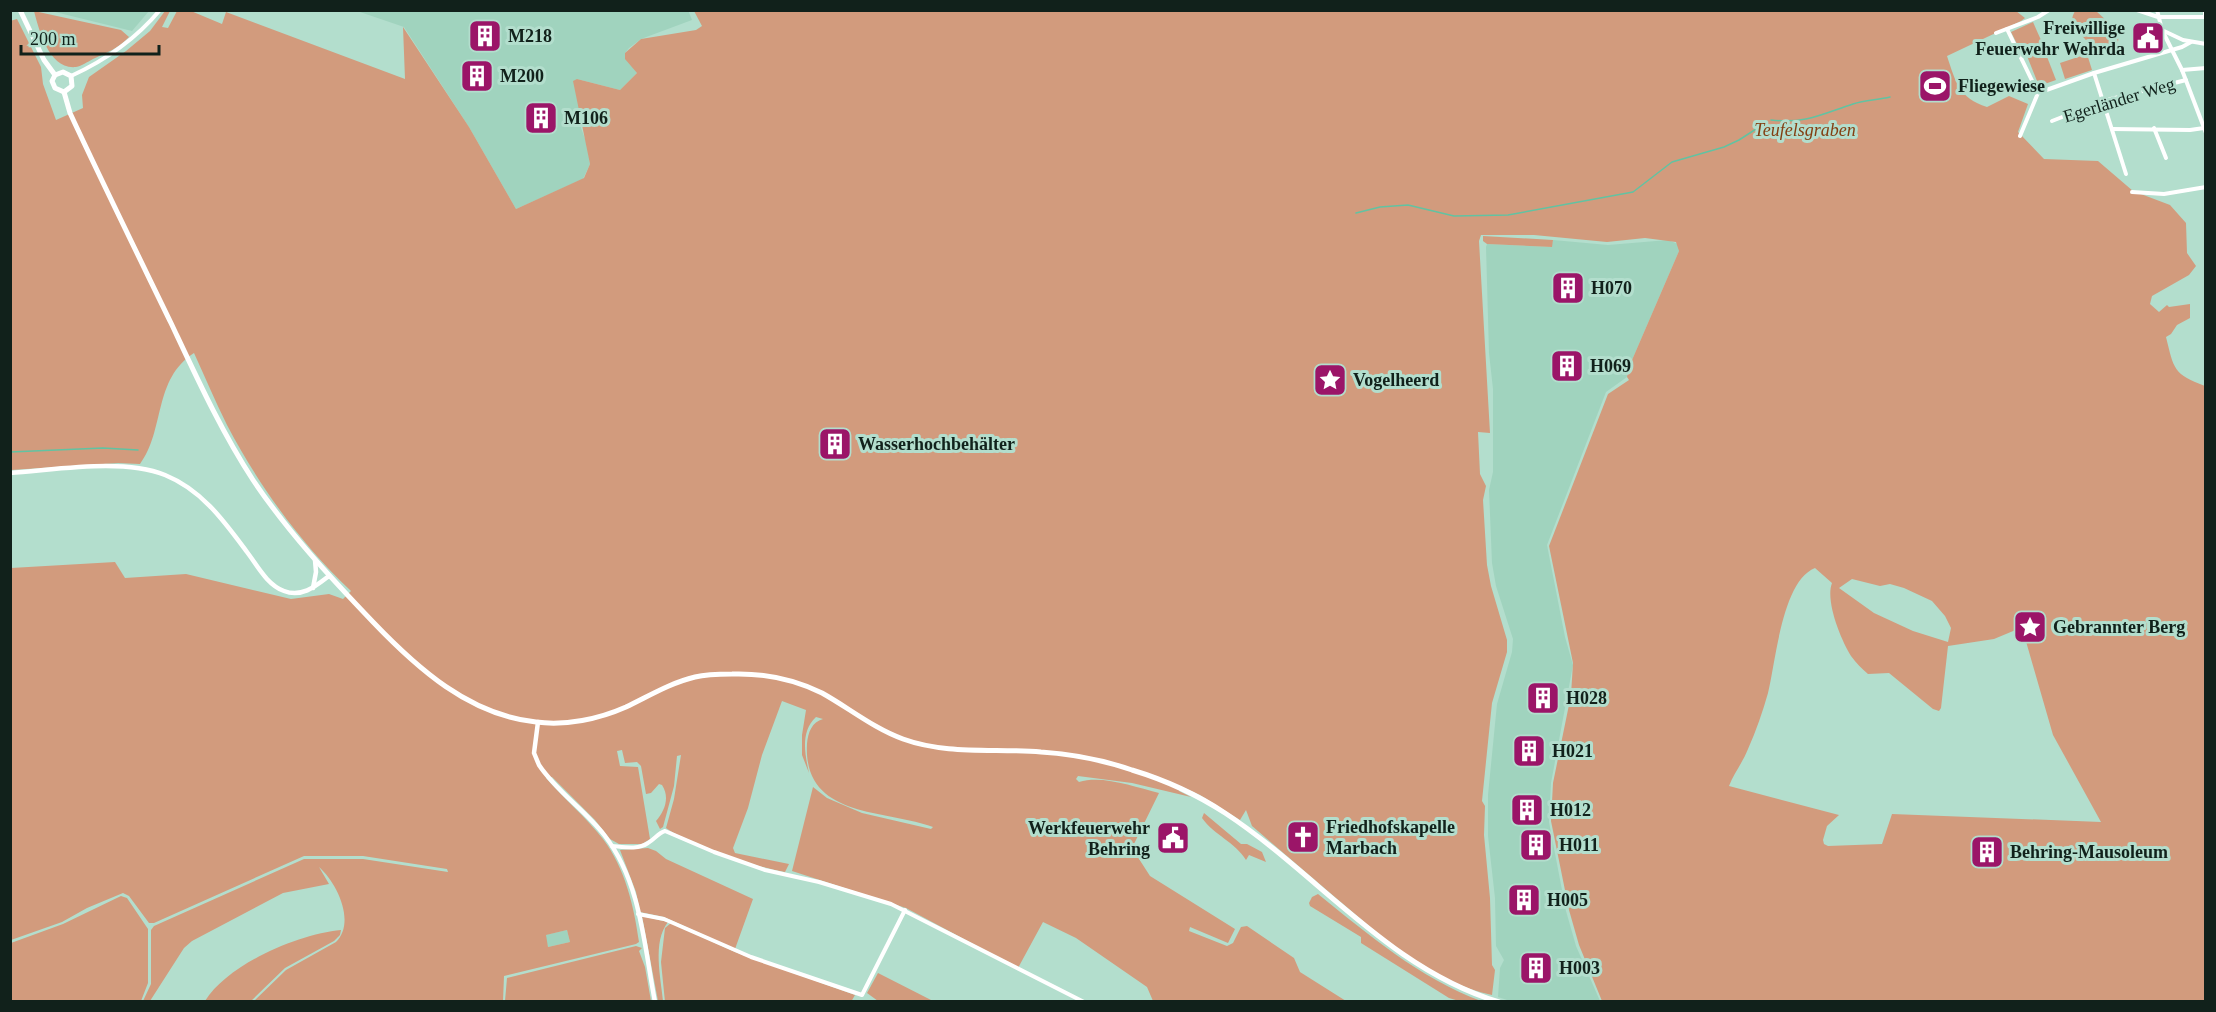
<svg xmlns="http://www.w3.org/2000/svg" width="2216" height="1012" viewBox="0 0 2216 1012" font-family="'Times New Roman',serif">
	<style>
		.built { fill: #a0d3be }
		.green { fill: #d29b7d; fill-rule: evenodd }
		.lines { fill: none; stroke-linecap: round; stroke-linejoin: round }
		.stream { stroke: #61c3a2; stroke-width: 1.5 }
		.minor { stroke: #fff; stroke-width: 4 }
		.tertiary { stroke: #fff; stroke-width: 4.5 }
		.secondary { stroke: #fff; stroke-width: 5 }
		.labels { text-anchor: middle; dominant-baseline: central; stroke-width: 6; stroke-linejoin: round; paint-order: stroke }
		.poi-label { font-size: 18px; font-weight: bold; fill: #11211b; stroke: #b3decd; text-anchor: start }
		.street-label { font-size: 18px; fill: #11211b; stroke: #b3decd }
		.park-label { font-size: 18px; font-style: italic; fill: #833f12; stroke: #b3decd }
	</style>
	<rect width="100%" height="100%" fill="#b3decd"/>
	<g class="built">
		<path d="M 688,10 L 692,20 L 641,39 L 629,48 L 625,53 L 637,73 L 620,90 L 577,79 L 581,128 L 587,144 L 590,164 L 583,179 L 516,209 L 469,127 L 404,27 L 357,11 Z"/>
		<path d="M 51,11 L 149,10 L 149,11 L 132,31 Z"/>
		<path d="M 1553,240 L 1608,245 L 1668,240 L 1678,244 L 1679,251 L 1629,367 L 1627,377 L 1606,392 L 1547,545 L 1565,637 L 1573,665 L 1551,783 L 1549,822 L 1566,911 L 1576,946 L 1600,1001 L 1513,1002 L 1498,997 L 1500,968 L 1504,960 L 1496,946 L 1495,898 L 1488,836 L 1488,795 L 1497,704 L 1512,652 L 1513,639 L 1496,586 L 1492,563 L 1489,490 L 1493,472 L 1493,389 L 1489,353 L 1486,247 L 1487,244 L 1551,247 Z"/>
		<path d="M 567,930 L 570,942 L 548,947 L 545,935 Z"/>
	</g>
	<g class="green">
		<path d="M 34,11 L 121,30 L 129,37 C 119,48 106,53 93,59 C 87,62 82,66 76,67 C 49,70 39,30 34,11 Z"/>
		<path d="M 165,11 L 170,11 L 162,27 L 168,28 L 177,11 L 191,11 L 222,24 L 226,12 L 405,79 L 403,27 L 469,127 L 516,209 L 584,178 L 590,164 L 573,81 L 577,79 L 620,90 L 637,73 L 625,59 L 625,53 L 641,39 L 696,30 L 702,26 L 694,11 L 2016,11 L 2025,18 L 2021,21 L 1947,56 C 1956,83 1959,98 1987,107 L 2009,96 L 2028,104 L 2018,132 L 2044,159 L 2098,161 L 2133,191 L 2170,205 L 2186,223 L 2187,253 L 2196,266 L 2189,275 L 2152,296 L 2150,304 L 2159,312 L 2167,305 L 2169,307 L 2190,304 L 2190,318 L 2177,325 L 2171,334 L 2166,337 C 2174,369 2173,374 2205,386 L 2205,1001 L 1602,1001 L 1579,945 L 1569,910 L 1551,821 L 1553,783 L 1571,695 L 1573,663 L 1549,546 L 1608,394 L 1629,380 L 1627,377 L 1629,367 L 1679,251 L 1676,242 L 1645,238 L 1607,242 L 1534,235 L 1481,235 L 1479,241 L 1490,433 L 1478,432 L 1480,474 L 1486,486 L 1483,500 L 1487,565 L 1491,586 L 1507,640 L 1507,652 L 1492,703 L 1482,801 L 1485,806 L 1484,835 L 1490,898 L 1492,965 L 1495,970 L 1492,995 C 1432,982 1382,937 1336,898 C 1308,874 1280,850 1252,826 L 1246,810 L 1240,820 L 1200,795 L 1180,786 L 1179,791 L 1191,797 L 1132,783 L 1078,776 L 1076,779 L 1079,782 C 1103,775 1134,787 1159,793 L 1132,848 L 1150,876 L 1235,929 L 1228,943 L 1190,927 L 1189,931 L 1227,946 L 1233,943 L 1241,927 L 1247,926 L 1294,958 L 1300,972 L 1346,1001 L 1153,1001 L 1147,987 L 1076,938 L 1043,922 L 1018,968 L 906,908 L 792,871 L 813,787 L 827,798 L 862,813 L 931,829 L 933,827 C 885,809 803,819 807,744 C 808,732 812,722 823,719 L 816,717 C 800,732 805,754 809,773 L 802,755 L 802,735 L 806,710 L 782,701 L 762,755 L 748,808 L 733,848 L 735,853 L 789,864 L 785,872 C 752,866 694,847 666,828 L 674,799 L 681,755 L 677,756 L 674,786 L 663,827 L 660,829 L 656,821 C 665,811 670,797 662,785 L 659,784 L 651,793 L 646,794 L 641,766 L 637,762 L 625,763 L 622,750 L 617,751 L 620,766 L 638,767 L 650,839 L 642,844 L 619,844 L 610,839 L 595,820 L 552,777 L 546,778 C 564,799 586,817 603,839 C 625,868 634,906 639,942 L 636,944 L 504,976 L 503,1001 L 254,1001 L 286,970 L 336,942 C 356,922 337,883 319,867 L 329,884 L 283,893 L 192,941 L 184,948 L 150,1001 L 143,1001 L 151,984 L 151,930 L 154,926 L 304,859 L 363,859 L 448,872 L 447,869 L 363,856 L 304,856 L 154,923 L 149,923 L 129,896 L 123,893 L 87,908 L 62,922 L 11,940 L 11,568 L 115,562 L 125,578 L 186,574 L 291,599 L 329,594 L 343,599 L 351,591 C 301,544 259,486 227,425 C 215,401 205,377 194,353 C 153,379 165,431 140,464 L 118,463 L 11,470 L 10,21 L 17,19 L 41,67 L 43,84 L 56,120 L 83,108 L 82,95 L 89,77 L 126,51 L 150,31 ZM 1815,568 L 1832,583 C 1825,601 1841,640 1851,656 C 1856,663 1862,669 1868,674 L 1889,673 L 1933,709 L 1939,711 L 1941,708 L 1948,646 L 1994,639 L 2018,629 L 2023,631 L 2053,735 L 2101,822 L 1892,814 L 1882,844 L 1828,846 L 1824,844 L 1823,840 L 1827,826 L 1839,815 L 1729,786 C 1734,773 1743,762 1748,749 C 1756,731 1763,711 1768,693 C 1776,661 1782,581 1815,568 ZM 1852,579 L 1880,586 L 1890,584 L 1904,588 L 1932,601 L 1945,616 L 1951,628 L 1948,642 L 1913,631 L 1874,613 L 1839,588 ZM 567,930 L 570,942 L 548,947 L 546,935 Z"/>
		<path d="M 2075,11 L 2096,11 C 2104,19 2127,34 2115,48 C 2112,52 2107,54 2102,53 C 2097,52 2074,29 2073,24 C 2071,19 2073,15 2075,11 Z"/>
		<path d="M 2033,22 L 2044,47 L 2023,56 L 2011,32 Z"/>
		<path d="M 2044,49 L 2056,80 L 2039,86 L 2027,56 Z"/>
		<path d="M 2087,54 L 2092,70 L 2065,79 L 2060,63 Z"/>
		<path d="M 1483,236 L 1553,240 L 1552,247 L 1487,244 L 1483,241 Z"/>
		<path d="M 1204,813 L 1241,844 L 1247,844 L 1262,852 L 1266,862 L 1249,855 L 1246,860 C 1235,842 1214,835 1202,818 Z"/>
		<path d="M 648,848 L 656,851 L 666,859 L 753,899 L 735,949 L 664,917 L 640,912 L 636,892 L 620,850 Z"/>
		<path d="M 1318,894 C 1369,935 1419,978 1481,1001 L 1459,1001 L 1449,998 L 1361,943 L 1361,937 L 1310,906 L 1309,903 L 1312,897 Z"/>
		<path d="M 121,896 L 127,898 L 148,929 L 148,983 L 141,1001 L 11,1001 L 11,943 L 63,924 Z"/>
		<path d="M 642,916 L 668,922 C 652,942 661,978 663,1001 L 658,1001 Z"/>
		<path d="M 671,923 L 735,952 L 855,995 L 851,1002 L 665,1002 L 661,962 L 665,928 Z"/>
		<path d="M 341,930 L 340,935 L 334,941 L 285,968 L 251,1001 L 205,1001 C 228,964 298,934 341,930 Z"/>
		<path d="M 636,946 L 642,948 L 639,951 L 645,967 L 651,1001 L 505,1001 L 507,978 Z"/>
		<path d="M 878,973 L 933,1001 L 878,1001 L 867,993 Z"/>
	</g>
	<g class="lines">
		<g class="stream">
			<path d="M 1771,120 C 1806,124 1822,114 1853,104 C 1865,100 1878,100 1890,97"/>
			<path d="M 1356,213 L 1380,207 L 1408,205 L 1454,216 L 1508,215 L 1633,192 L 1672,162 L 1724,147 L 1739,140 L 1767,122"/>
			<path d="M 10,452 L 103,448 L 138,450"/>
		</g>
		<g class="minor">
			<path d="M 2137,10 L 2158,17 L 2206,17"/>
			<path d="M 2157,10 L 2162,30 L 2182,70 L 2206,133"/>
			<path d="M 2205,10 L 2205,17"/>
			<path d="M 2007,29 L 2038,93 L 2094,73 L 2182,47 L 2191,42"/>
			<path d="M 2164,31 L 2183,40 L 2206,44"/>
			<path d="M 1996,33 L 2038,17 L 2049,10"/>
			<path d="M 2182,70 L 2206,68"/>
			<path d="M 2094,73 L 2126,174"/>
			<path d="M 71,76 C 106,60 135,40 160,10"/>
			<path d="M 2052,121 L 2103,101 L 2186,80"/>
			<path d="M 2154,128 L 2166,158"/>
			<path d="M 2112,129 L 2190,130 L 2204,128"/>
			<path d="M 2020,136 L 2038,93"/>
			<path d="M 2132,192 L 2164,194 L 2206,187"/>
			<path d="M 612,846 C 624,847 638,850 648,843 C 655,839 658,833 665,831 L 714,852 L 765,870 L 819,882 L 891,904 L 1084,1002"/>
			<path d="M 638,914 L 664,919 L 751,957 L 862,995 L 905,910"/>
		</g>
		<g class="tertiary">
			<path d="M 10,473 C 56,470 122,458 165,475 C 202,490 224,521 247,552 C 257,565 267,585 284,591 C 302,598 316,586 329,576"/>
			<path d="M 313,588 L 316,572 L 315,560"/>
			<path d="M 538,722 L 534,753 L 539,765 C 557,792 585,810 605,836 C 641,883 644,945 655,1002"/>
		</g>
		<g class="secondary">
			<path d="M 20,10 L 44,60 L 55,75"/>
			<path d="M 55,75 L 63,72 L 71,76 L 72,86 L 64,92"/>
			<path d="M 55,75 L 52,81 L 55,88 L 64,92"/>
			<path d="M 64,92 L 70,113 C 103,184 137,253 171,323 C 196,376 221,431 253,480 C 288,532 330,577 373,622 C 417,668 469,715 536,722 C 566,726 599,719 626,707 C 649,696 670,683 695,677 C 707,674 720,674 732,674 C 763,673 794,679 822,693 C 849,708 873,728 903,739 C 947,755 995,748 1041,752 C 1072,754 1103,760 1132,770 C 1165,780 1196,794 1225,813 C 1318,874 1389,969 1499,1002"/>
		</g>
	</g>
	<defs>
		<symbol id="building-square" viewBox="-11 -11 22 22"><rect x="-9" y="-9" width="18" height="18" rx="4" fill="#9b1568" stroke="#b3decd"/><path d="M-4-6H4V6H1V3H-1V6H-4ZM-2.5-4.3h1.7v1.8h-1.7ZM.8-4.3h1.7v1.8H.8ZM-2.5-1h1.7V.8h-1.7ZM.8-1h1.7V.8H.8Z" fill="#fff"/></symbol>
		<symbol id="civic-square" viewBox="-11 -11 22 22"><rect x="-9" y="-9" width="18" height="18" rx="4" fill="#9b1568" stroke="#b3decd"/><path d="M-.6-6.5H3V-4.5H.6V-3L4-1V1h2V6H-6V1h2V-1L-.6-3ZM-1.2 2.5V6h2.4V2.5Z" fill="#fff"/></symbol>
		<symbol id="stadium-square" viewBox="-11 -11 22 22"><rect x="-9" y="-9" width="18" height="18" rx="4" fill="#9b1568" stroke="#b3decd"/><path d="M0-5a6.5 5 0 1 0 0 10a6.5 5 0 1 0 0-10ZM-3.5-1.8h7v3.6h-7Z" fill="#fff"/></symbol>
		<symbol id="sight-square" viewBox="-11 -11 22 22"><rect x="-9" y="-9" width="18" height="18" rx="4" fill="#9b1568" stroke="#b3decd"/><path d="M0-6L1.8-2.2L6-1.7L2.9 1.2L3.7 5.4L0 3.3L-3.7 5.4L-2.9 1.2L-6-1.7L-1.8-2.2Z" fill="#fff"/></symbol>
		<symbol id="church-square" viewBox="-11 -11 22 22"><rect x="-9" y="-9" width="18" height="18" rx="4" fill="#9b1568" stroke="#b3decd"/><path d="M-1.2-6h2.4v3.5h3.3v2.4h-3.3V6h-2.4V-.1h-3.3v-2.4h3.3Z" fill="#fff"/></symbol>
	</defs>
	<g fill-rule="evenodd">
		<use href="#building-square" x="466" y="17" width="38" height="38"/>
		<use href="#civic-square" x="2129" y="19" width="38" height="38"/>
		<use href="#building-square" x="458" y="57" width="38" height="38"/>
		<use href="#stadium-square" x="1916" y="67" width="38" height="38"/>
		<use href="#building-square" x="522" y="99" width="38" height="38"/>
		<use href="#building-square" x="1549" y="269" width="38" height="38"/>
		<use href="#building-square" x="1548" y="347" width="38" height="38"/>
		<use href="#sight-square" x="1311" y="361" width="38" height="38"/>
		<use href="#building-square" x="816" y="425" width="38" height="38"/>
		<use href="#sight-square" x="2011" y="608" width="38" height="38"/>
		<use href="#building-square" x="1524" y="679" width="38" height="38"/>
		<use href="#building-square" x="1510" y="732" width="38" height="38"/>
		<use href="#building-square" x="1508" y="791" width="38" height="38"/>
		<use href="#church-square" x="1284" y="818" width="38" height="38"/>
		<use href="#civic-square" x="1154" y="819" width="38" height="38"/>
		<use href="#building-square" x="1517" y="826" width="38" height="38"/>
		<use href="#building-square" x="1968" y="833" width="38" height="38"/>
		<use href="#building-square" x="1505" y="881" width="38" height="38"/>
		<use href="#building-square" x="1517" y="949" width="38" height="38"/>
	</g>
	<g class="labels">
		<g class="poi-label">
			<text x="2125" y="28" text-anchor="end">Freiwillige<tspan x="2125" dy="21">Feuerwehr Wehrda</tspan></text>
			<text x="508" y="36">M218</text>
			<text x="500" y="76">M200</text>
			<text x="1958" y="86">Fliegewiese</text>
			<text x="564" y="118">M106</text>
			<text x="1591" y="288">H070</text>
			<text x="1590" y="366">H069</text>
			<text x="1353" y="380">Vogelheerd</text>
			<text x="858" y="444">Wasserhochbehälter</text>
			<text x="2053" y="627">Gebrannter Berg</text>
			<text x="1566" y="698">H028</text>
			<text x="1552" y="751">H021</text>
			<text x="1550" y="810">H012</text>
			<text x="1326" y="827">Friedhofskapelle<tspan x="1326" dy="21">Marbach</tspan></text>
			<text x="1150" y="828" text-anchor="end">Werkfeuerwehr<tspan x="1150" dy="21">Behring</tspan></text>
			<text x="1559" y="845">H011</text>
			<text x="2010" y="852">Behring-Mausoleum</text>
			<text x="1547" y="900">H005</text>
			<text x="1559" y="968">H003</text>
		</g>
		<g class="street-label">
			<text transform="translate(2119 100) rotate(-17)">Egerländer Weg</text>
		</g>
		<g class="park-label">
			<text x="1805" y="130">Teufelsgraben</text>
		</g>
	</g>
	<rect width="2216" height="1012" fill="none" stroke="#11211b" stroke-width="24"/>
	<path d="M21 45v9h138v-9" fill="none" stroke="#11211b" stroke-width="3"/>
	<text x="30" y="45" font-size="18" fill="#11211b" stroke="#b3decd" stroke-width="4.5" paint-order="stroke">200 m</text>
</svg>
